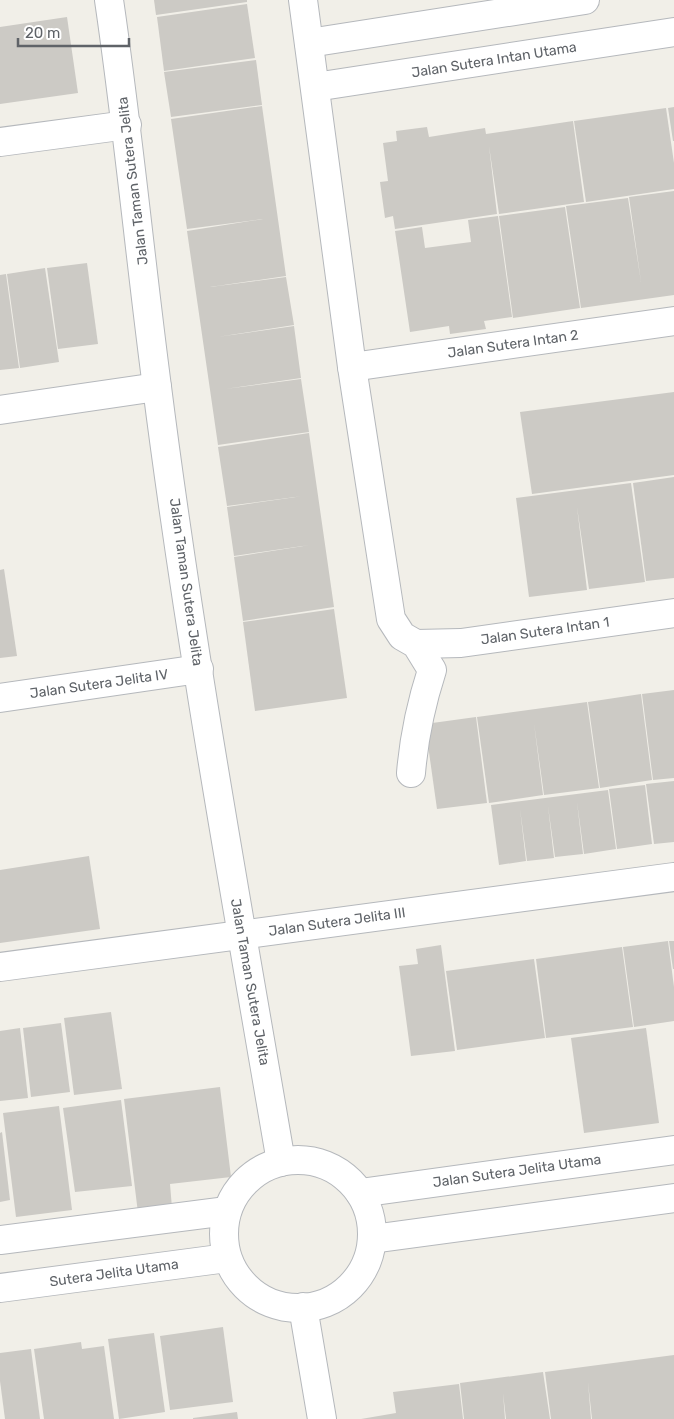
<svg xmlns="http://www.w3.org/2000/svg" width="674" height="1419" viewBox="0 0 674 1419" font-family="Rubik,sans-serif">
	<style>
		.building { fill: #cccac5 }
		.lines { fill: none; stroke-linecap: round; stroke-linejoin: round }
		.street-casing { stroke: #b5b8bc; stroke-width: 30 }
		.street { stroke: #fff; stroke-width: 28 }
		.labels { text-anchor: middle; dominant-baseline: central; stroke-width: 5; stroke-linejoin: round; paint-order: stroke }
		.street-label { font-size: 14px; fill: #5f6368; stroke: #fff }
	</style>
	<rect width="100%" height="100%" fill="#f1efe8"/>
	<g class="building">
		<path d="M 154,0 L 247,0 L 247,2 L 156,15 Z"/>
		<path d="M 247,4 L 255,58 L 164,71 L 157,17 Z"/>
		<path d="M 67,17 L 78,93 L 0,104 L 0,27 Z"/>
		<path d="M 256,60 L 262,105 L 171,117 L 164,72 Z"/>
		<path d="M 262,106 L 286,276 L 210,287 L 286,277 L 294,325 L 217,337 L 294,326 L 301,378 L 225,389 L 301,379 L 309,432 L 218,445 L 187,231 L 263,219 L 187,229 L 171,119 Z"/>
		<path d="M 674,107 L 674,141 L 673,141 L 668,108 Z"/>
		<path d="M 666,108 L 674,163 L 674,189 L 586,202 L 574,121 Z"/>
		<path d="M 573,121 L 584,202 L 499,214 L 489,146 L 497,214 L 395,229 L 393,216 L 385,218 L 380,182 L 388,181 L 383,143 L 397,141 L 396,131 L 427,127 L 429,137 L 485,128 L 486,134 Z"/>
		<path d="M 674,191 L 674,295 L 581,308 L 566,206 L 628,198 L 641,282 L 629,197 Z"/>
		<path d="M 565,207 L 580,308 L 513,318 L 499,216 Z"/>
		<path d="M 498,216 L 512,317 L 484,321 L 486,329 L 450,334 L 449,326 L 410,332 L 395,231 L 422,227 L 425,248 L 471,242 L 468,220 Z"/>
		<path d="M 87,263 L 98,344 L 58,349 L 47,268 Z"/>
		<path d="M 45,268 L 59,362 L 20,368 L 7,274 Z"/>
		<path d="M 6,274 L 19,368 L 0,370 L 0,275 Z"/>
		<path d="M 674,392 L 674,475 L 532,494 L 520,412 Z"/>
		<path d="M 309,433 L 334,607 L 243,621 L 234,557 L 310,545 L 234,556 L 227,507 L 303,496 L 227,506 L 218,447 Z"/>
		<path d="M 674,477 L 674,578 L 646,581 L 633,483 Z"/>
		<path d="M 631,483 L 645,582 L 589,589 L 577,507 L 587,590 L 529,597 L 516,498 Z"/>
		<path d="M 4,569 L 17,656 L 0,658 L 0,570 Z"/>
		<path d="M 334,609 L 347,698 L 255,711 L 243,622 Z"/>
		<path d="M 674,690 L 674,778 L 653,780 L 642,694 Z"/>
		<path d="M 641,694 L 652,780 L 600,788 L 588,702 Z"/>
		<path d="M 587,702 L 599,788 L 544,795 L 534,723 L 543,795 L 489,803 L 477,717 Z"/>
		<path d="M 476,717 L 487,803 L 437,809 L 425,724 Z"/>
		<path d="M 674,781 L 674,842 L 654,844 L 646,784 Z"/>
		<path d="M 645,785 L 652,844 L 617,849 L 609,789 Z"/>
		<path d="M 608,790 L 616,849 L 584,854 L 577,802 L 583,854 L 555,857 L 548,806 L 554,858 L 527,861 L 520,809 L 526,861 L 499,865 L 491,805 Z"/>
		<path d="M 89,856 L 100,929 L 0,943 L 0,870 Z"/>
		<path d="M 668,941 L 674,987 L 674,1021 L 634,1027 L 623,947 Z"/>
		<path d="M 669,941 L 674,941 L 674,969 L 673,969 Z"/>
		<path d="M 441,945 L 455,1051 L 411,1056 L 399,966 L 418,964 L 416,949 Z"/>
		<path d="M 622,947 L 633,1027 L 546,1038 L 536,959 Z"/>
		<path d="M 534,959 L 545,1038 L 457,1050 L 446,971 Z"/>
		<path d="M 111,1012 L 122,1089 L 74,1095 L 64,1018 Z"/>
		<path d="M 61,1023 L 70,1092 L 31,1097 L 23,1028 Z"/>
		<path d="M 20,1028 L 28,1098 L 0,1101 L 0,1031 Z"/>
		<path d="M 646,1028 L 659,1123 L 584,1133 L 571,1038 Z"/>
		<path d="M 220,1087 L 231,1177 L 170,1184 L 172,1208 L 138,1213 L 124,1099 Z"/>
		<path d="M 121,1100 L 132,1186 L 75,1192 L 63,1108 Z"/>
		<path d="M 59,1106 L 72,1210 L 16,1217 L 3,1113 Z"/>
		<path d="M 2,1132 L 10,1200 L 0,1202 L 0,1133 Z"/>
		<path d="M 223,1327 L 233,1402 L 170,1410 L 160,1336 Z"/>
		<path d="M 154,1333 L 165,1412 L 119,1419 L 108,1339 Z"/>
		<path d="M 81,1342 L 82,1349 L 104,1346 L 114,1419 L 44,1419 L 34,1349 Z"/>
		<path d="M 31,1349 L 40,1419 L 5,1419 L 0,1381 L 0,1353 Z"/>
		<path d="M 674,1355 L 674,1419 L 592,1419 L 588,1382 L 591,1419 L 551,1419 L 545,1372 Z"/>
		<path d="M 543,1372 L 550,1419 L 506,1419 L 503,1393 L 505,1419 L 464,1419 L 460,1383 Z"/>
		<path d="M 459,1384 L 463,1419 L 361,1419 L 396,1413 L 393,1392 Z"/>
		<path d="M 237,1412 L 238,1419 L 193,1419 L 193,1418 Z"/>
	</g>
	<g class="lines">
		<defs>
			<g id="street">
				<path d="M 109,0 C 128,129 140,258 157,387 C 190,646 237,904 281,1162"/>
				<path d="M 303,0 L 352,367 L 391,619 L 402,636 L 416,644 L 432,670 C 421,704 414,737 411,773"/>
				<path d="M 309,43 L 585,0"/>
				<path d="M 315,87 L 674,32"/>
				<path d="M 0,142 L 127,125"/>
				<path d="M 352,367 L 674,321"/>
				<path d="M 0,410 L 157,387"/>
				<path d="M 416,644 L 461,643 L 674,613"/>
				<path d="M 0,698 L 199,669"/>
				<path d="M 0,967 L 674,877"/>
				<circle cx="298" cy="1234" r="74"/>
				<path d="M 360,1193 L 674,1150"/>
				<path d="M 372,1239 L 674,1198"/>
				<path d="M 0,1240 L 227,1211"/>
				<path d="M 0,1288 L 227,1258"/>
				<path d="M 303,1307 L 322,1419"/>
			</g>
		</defs>
		<use href="#street" class="street-casing"/>
		<use href="#street" class="street"/>
	</g>
	<g class="labels">
		<g class="street-label">
			<text transform="translate(494 60) rotate(-9)">Jalan Sutera Intan Utama</text>
			<text transform="translate(133 181) rotate(-97)">Jalan Taman Sutera Jelita</text>
			<text transform="translate(513 344) rotate(-8)">Jalan Sutera Intan 2</text>
			<text transform="translate(186 582) rotate(82)">Jalan Taman Sutera Jelita</text>
			<text transform="translate(545 631) rotate(-8)">Jalan Sutera Intan 1</text>
			<text transform="translate(99 684) rotate(-8)">Jalan Sutera Jelita IV</text>
			<text transform="translate(337 922) rotate(-8)">Jalan Sutera Jelita III</text>
			<text transform="translate(250 982) rotate(80)">Jalan Taman Sutera Jelita</text>
			<text transform="translate(517 1171) rotate(-8)">Jalan Sutera Jelita Utama</text>
			<text transform="translate(114 1273) rotate(-8)">Sutera Jelita Utama</text>
		</g>
	</g>
	<path d="M18 38v8h111v-8" fill="none" stroke="#5f6368" stroke-width="2.5"/>
	<text x="25" y="38" font-size="15" fill="#5f6368" stroke="#ffffff" stroke-width="4" paint-order="stroke">20 m</text>
</svg>
